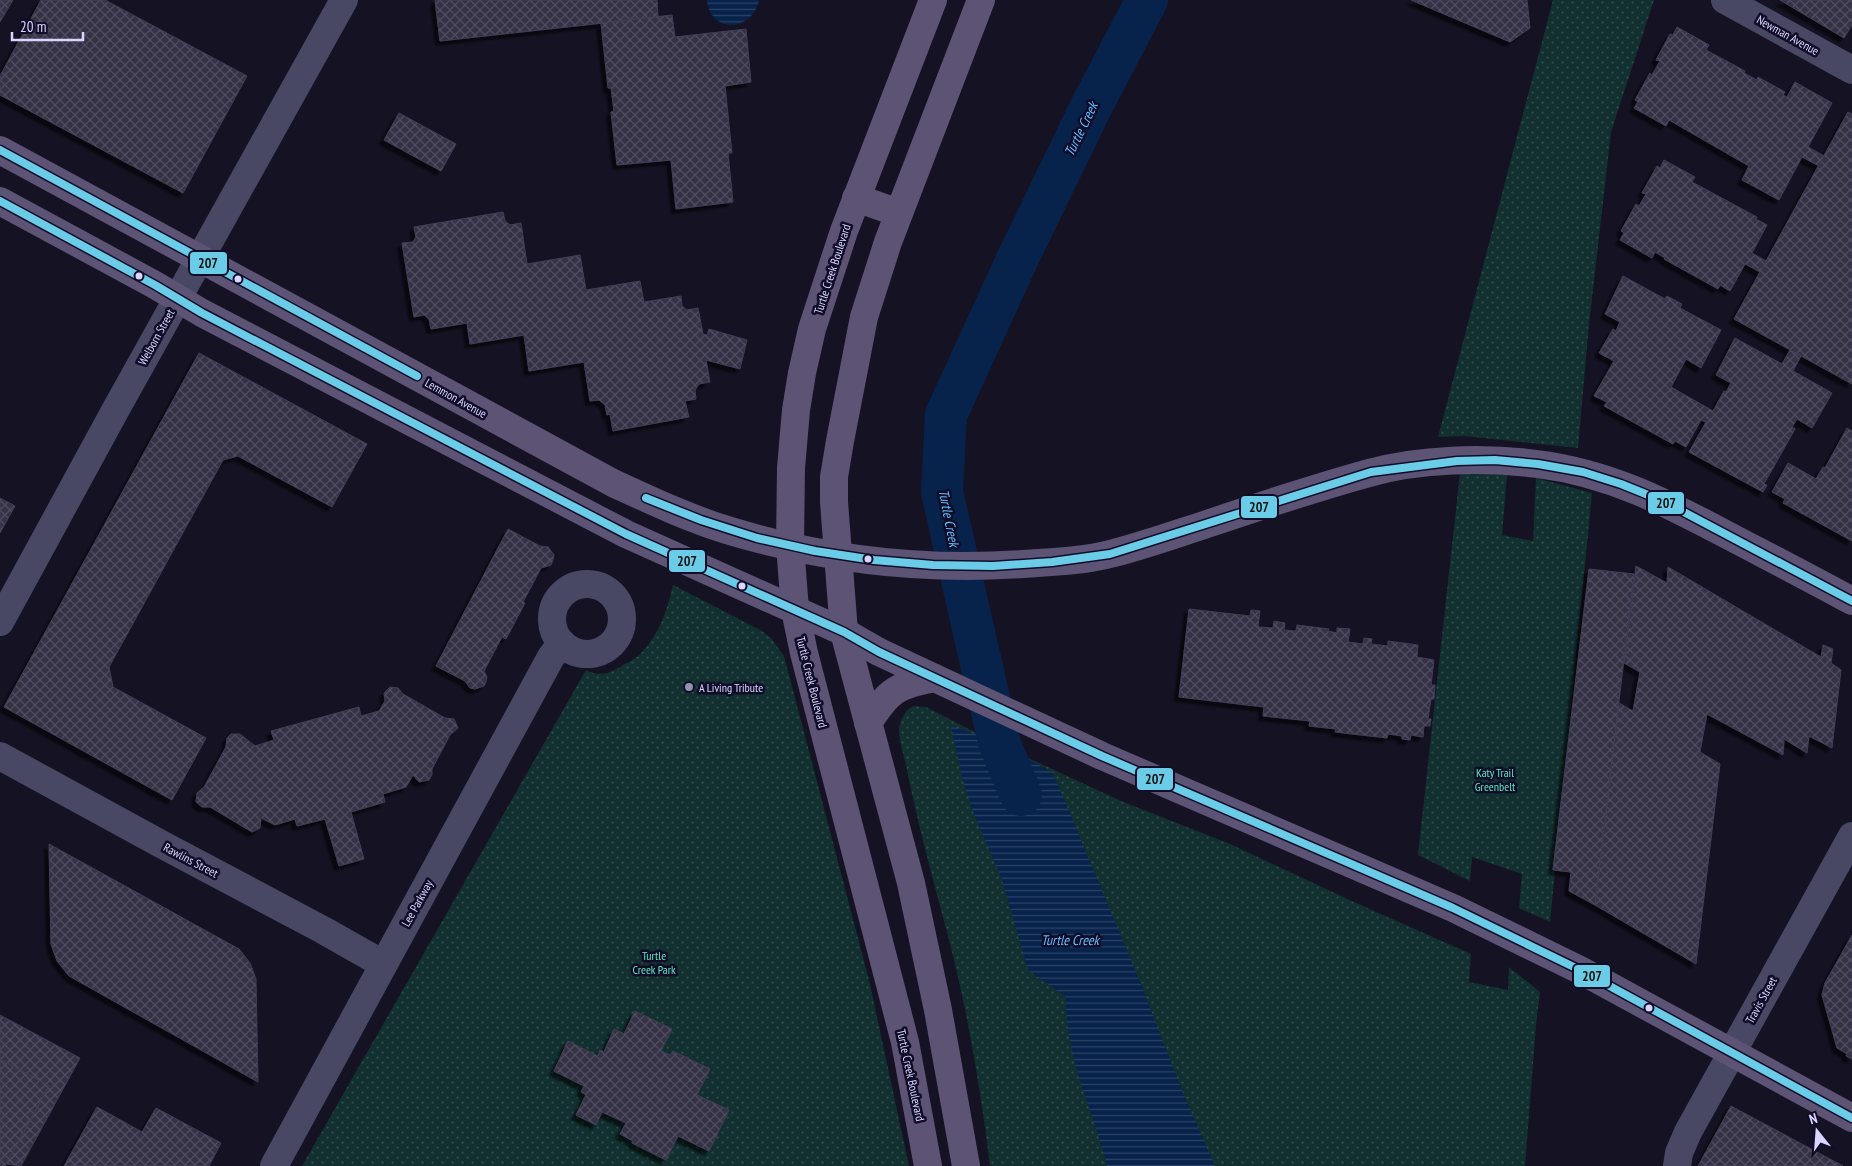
<svg xmlns="http://www.w3.org/2000/svg" width="1852" height="1166" viewBox="0 0 1852 1166" font-family="'PT Sans Narrow',sans-serif">
	<style>
		.grass { fill: url(#grass-dots) }
		.water { fill: url(#water-rules) }
		.lines { fill: none; stroke-linecap: round; stroke-linejoin: round }
		.river { stroke: #08234b; stroke-width: 42 }
		.building { fill: url(#building-cross-hatch); stroke: #413e58; filter: url(#shadow) }
		.minor { stroke: #484864; stroke-width: 28 }
		.major { stroke: #5c5375; stroke-width: 28 }
		.bus-1-casing { stroke: #110d29; stroke-width: 11 }
		.bus-1 { stroke: #6bcce7; stroke-width: 8 }
		.bus-dot { fill: #d9d6ff; stroke: #110d29; stroke-width: 2 }
		.poi-dot { fill: #9492b2; stroke: #110d29; stroke-width: 2 }
		.labels { text-anchor: middle; dominant-baseline: central; stroke-width: 5; stroke-linejoin: round; paint-order: stroke }
		.street-label { font-size: 12px; fill: #d9d6ff; stroke: #110d29 }
		.poi-label { font-size: 12px; fill: #d9d6ff; stroke: #110d29; text-anchor: start }
		.park-label { font-size: 12px; fill: #56ebbe; stroke: #110d29 }
		.water-label { font-size: 14px; font-style: italic; fill: #64bfff; stroke: #110d29 }
		.line-badge { stroke: #110d29; stroke-width: 2 }
		.pale-badge-label { font-size: 14px; text-anchor: middle; font-weight: bold; fill: #111 }
	</style>
	<defs>
		<pattern id="grass-dots" width="8" height="8" patternUnits="userSpaceOnUse" patternTransform="scale(1.25)"><rect width="8" height="8" fill="#11302f"/><path d="M2 2h.1M6 6h.1" fill="none" stroke="#334d4e" stroke-width="1.8" stroke-linecap="round"/></pattern>
		<pattern id="water-rules" width="6" height="5" patternUnits="userSpaceOnUse" patternTransform="scale(1.25)"><rect width="6" height="5" fill="#08234b"/><path d="M0 2.5h6" fill="none" stroke="#2b4266"/></pattern>
		<pattern id="building-cross-hatch" width="8" height="8" patternUnits="userSpaceOnUse" patternTransform="scale(1.25)"><rect width="8" height="8" fill="#343145"/><path d="M0 0l8 8M0 8l8-8" fill="none" stroke="#514e61"/></pattern>
		<filter id="shadow"><feDropShadow dx="-4.5" dy="4.5" stdDeviation="1" flood-color="#0009"/></filter>
	</defs>
	<rect width="100%" height="100%" fill="#151323"/>
	<g class="grass">
		<path d="M 1553,0 L 1654,0 L 1611,132 L 1589,324 L 1578,448 L 1464,436 L 1438,437 Z"/>
		<path d="M 1460,473 L 1507,475 L 1502,535 L 1533,541 L 1536,478 L 1592,493 L 1550,922 L 1519,908 L 1522,874 L 1472,857 L 1470,881 L 1418,855 Z"/>
		<path d="M 673,585 L 762,631 L 771,638 L 784,656 L 869,980 L 909,1166 L 302,1166 L 586,670 C 600,677 609,674 623,665 C 629,662 637,658 642,652 C 660,633 667,610 673,585 Z"/>
		<path d="M 914,706 L 926,707 L 998,744 L 1121,801 L 1230,844 L 1354,902 L 1471,954 L 1469,982 L 1508,990 L 1509,967 L 1540,992 L 1536,1025 L 1525,1166 L 990,1166 C 980,1084 966,1001 944,921 C 931,871 917,821 907,770 C 905,758 899,742 899,730 C 900,720 905,709 914,706 Z"/>
	</g>
	<g class="water">
		<path d="M 707,0 L 759,0 L 759,1 C 751,33 710,33 707,0 Z"/>
		<path d="M 951,726 L 999,742 L 1053,773 L 1139,979 L 1183,1093 L 1215,1166 L 1107,1166 C 1093,1109 1065,1058 1066,997 L 1028,970 L 1001,877 L 974,815 L 963,781 Z"/>
	</g>
	<g class="lines">
		<path class="river" d="M 1021,795 L 999,742 L 942,492 L 946,415 L 1016,262 L 1091,107 L 1147,0"/>
	</g>
	<g class="building">
		<path d="M 0,0 L 13,0 L 0,22 Z"/>
		<path d="M 41,0 L 105,0 L 247,76 L 183,193 L 0,95 L 0,76 Z"/>
		<path d="M 435,0 L 657,0 L 658,17 L 440,41 Z"/>
		<path d="M 1411,0 L 1527,0 L 1530,28 L 1510,42 Z"/>
		<path d="M 1780,0 L 1852,0 L 1852,25 L 1844,38 Z"/>
		<path d="M 672,15 L 675,37 L 746,29 L 751,82 L 725,86 L 732,153 L 728,153 L 733,202 L 676,209 L 671,160 L 617,165 L 611,112 L 614,111 L 611,88 L 608,88 L 601,23 Z"/>
		<path d="M 1677,27 L 1709,45 L 1706,50 L 1745,71 L 1744,73 L 1757,80 L 1758,77 L 1785,92 L 1783,95 L 1787,97 L 1795,82 L 1832,103 L 1808,147 L 1824,156 L 1819,166 L 1802,157 L 1779,200 L 1742,180 L 1749,166 L 1669,120 L 1666,126 L 1634,108 L 1638,102 L 1635,100 L 1650,73 L 1652,75 L 1660,61 L 1656,60 L 1670,34 L 1673,35 Z"/>
		<path d="M 1848,112 L 1852,114 L 1852,384 L 1734,319 Z"/>
		<path d="M 399,113 L 456,144 L 441,171 L 384,140 Z"/>
		<path d="M 1664,160 L 1695,177 L 1692,182 L 1757,217 L 1756,219 L 1767,225 L 1752,253 L 1766,261 L 1760,272 L 1745,264 L 1730,291 L 1720,285 L 1718,289 L 1664,259 L 1665,258 L 1655,252 L 1652,258 L 1620,240 L 1624,233 L 1621,231 L 1636,204 L 1639,206 L 1646,194 L 1642,193 L 1657,166 L 1660,168 Z"/>
		<path d="M 503,212 L 505,221 L 510,225 L 521,223 L 527,264 L 580,255 L 586,290 L 640,281 L 644,302 L 681,296 L 682,306 L 687,310 L 698,308 L 703,334 L 707,335 L 709,329 L 747,340 L 740,369 L 706,360 L 710,382 L 699,384 L 695,390 L 696,399 L 685,401 L 689,417 L 613,431 L 610,414 L 607,415 L 605,405 L 599,400 L 590,401 L 584,362 L 529,371 L 524,335 L 470,344 L 467,323 L 431,329 L 429,319 L 424,315 L 414,317 L 402,243 L 413,242 L 416,237 L 414,227 Z"/>
		<path d="M 1623,276 L 1665,299 L 1667,296 L 1682,304 L 1680,308 L 1721,330 L 1701,368 L 1686,359 L 1671,387 L 1713,411 L 1724,391 L 1726,392 L 1731,383 L 1716,375 L 1735,338 L 1782,364 L 1790,350 L 1801,356 L 1793,371 L 1832,393 L 1812,428 L 1797,419 L 1792,427 L 1795,429 L 1764,484 L 1767,485 L 1763,492 L 1689,452 L 1706,422 L 1701,420 L 1686,447 L 1675,441 L 1673,444 L 1604,406 L 1607,402 L 1594,396 L 1614,361 L 1599,353 L 1613,329 L 1616,331 L 1620,322 L 1605,314 Z"/>
		<path d="M 199,353 L 367,444 L 332,507 L 238,456 L 223,460 L 109,667 L 113,687 L 206,738 L 172,800 L 4,707 Z"/>
		<path d="M 1847,428 L 1852,431 L 1852,541 L 1783,503 L 1785,499 L 1772,492 L 1788,463 L 1816,479 L 1823,467 L 1825,468 Z"/>
		<path d="M 0,498 L 15,506 L 0,533 Z"/>
		<path d="M 508,529 L 540,546 L 548,547 L 554,555 L 553,560 L 551,565 L 541,568 L 523,602 L 525,603 L 506,639 L 502,637 L 484,671 L 487,677 L 486,682 L 484,686 L 475,689 L 470,688 L 465,681 L 436,666 Z"/>
		<path d="M 1636,566 L 1667,583 L 1668,567 L 1821,657 L 1823,645 L 1833,649 L 1831,663 L 1841,670 L 1832,748 L 1809,736 L 1807,753 L 1784,739 L 1783,755 L 1707,714 L 1700,752 L 1720,764 L 1696,964 L 1595,905 L 1619,703 L 1633,711 L 1640,672 L 1624,663 Z"/>
		<path d="M 1589,569 L 1634,574 L 1595,905 L 1569,891 L 1571,872 L 1553,870 Z"/>
		<path d="M 1189,609 L 1250,616 L 1251,610 L 1260,611 L 1258,627 L 1273,628 L 1274,621 L 1285,623 L 1284,630 L 1296,631 L 1297,625 L 1329,629 L 1328,631 L 1337,633 L 1337,628 L 1350,629 L 1348,642 L 1363,644 L 1364,638 L 1372,639 L 1371,644 L 1388,646 L 1388,641 L 1418,645 L 1417,657 L 1434,660 L 1431,685 L 1435,685 L 1434,699 L 1431,699 L 1428,719 L 1431,719 L 1430,726 L 1424,726 L 1423,737 L 1411,735 L 1410,740 L 1402,739 L 1402,736 L 1388,734 L 1387,738 L 1335,732 L 1336,729 L 1309,726 L 1310,721 L 1263,716 L 1264,707 L 1179,697 Z"/>
		<path d="M 390,687 L 398,688 L 403,694 L 445,718 L 454,719 L 458,728 L 450,735 L 432,769 L 432,775 L 429,780 L 419,782 L 413,775 L 406,787 L 383,794 L 385,802 L 351,812 L 364,859 L 339,866 L 325,819 L 297,826 L 295,819 L 275,825 L 261,818 L 260,828 L 252,832 L 210,807 L 202,807 L 196,802 L 197,793 L 204,787 L 226,747 L 227,738 L 231,734 L 240,734 L 255,746 L 274,740 L 271,731 L 359,707 L 361,716 L 379,711 L 385,701 L 384,693 Z"/>
		<path d="M 49,844 L 239,949 L 250,963 L 256,979 L 258,1082 L 69,976 L 57,961 L 51,944 Z"/>
		<path d="M 1852,935 L 1852,1059 L 1846,1056 L 1847,1054 L 1837,1048 L 1822,995 L 1825,983 Z"/>
		<path d="M 635,1011 L 672,1029 L 661,1051 L 670,1055 L 673,1051 L 710,1069 L 697,1095 L 729,1110 L 709,1151 L 678,1136 L 666,1160 L 632,1143 L 633,1141 L 620,1134 L 626,1123 L 602,1112 L 596,1125 L 576,1115 L 586,1095 L 581,1092 L 584,1086 L 554,1071 L 568,1041 L 598,1056 L 600,1050 L 604,1052 L 614,1029 L 624,1034 Z"/>
		<path d="M 0,1015 L 80,1058 L 21,1166 L 6,1164 L 49,1086 L 0,1059 Z"/>
		<path d="M 0,1059 L 49,1086 L 5,1166 L 0,1165 Z"/>
		<path d="M 1731,1106 L 1843,1166 L 1698,1166 Z"/>
		<path d="M 97,1107 L 142,1132 L 156,1108 L 221,1143 L 209,1166 L 64,1166 Z"/>
	</g>
	<g class="lines">
		<g class="minor">
			<path d="M 1725,0 L 1852,70"/>
			<circle cx="587" cy="619" r="35"/>
			<path d="M 0,622 L 116,409 L 344,0"/>
			<path d="M 0,756 L 161,844 L 323,930 L 383,964"/>
			<path d="M 274,1166 L 551,657 L 562,643"/>
			<path d="M 1677,1166 L 1679,1153 L 1688,1132 L 1852,836"/>
		</g>
		<g class="major">
			<path d="M 0,150 L 613,483 C 650,500 688,518 727,530 C 822,559 924,571 1023,564 C 1054,562 1084,561 1114,553 C 1145,545 1176,534 1207,524 C 1260,506 1315,488 1369,473 C 1419,459 1485,457 1537,464 C 1610,473 1667,503 1731,537 C 1771,558 1812,579 1852,601"/>
			<path d="M 856,198 L 899,213"/>
			<path d="M 0,201 L 155,285 L 202,313 L 626,534 L 844,632 L 879,652 L 1102,756 L 1453,908 L 1582,971 L 1852,1118"/>
			<path d="M 868,723 C 889,690 897,685 935,678"/>
			<path d="M 928,1166 L 905,1042 L 804,653 L 795,610 L 790,545 L 791,468 L 796,410 L 802,373 L 812,329 L 844,231 L 933,0"/>
			<path d="M 966,1166 L 938,1010 L 911,883 L 844,632 L 834,502 L 834,477 L 840,441 L 864,317 L 888,242 L 981,0"/>
		</g>
		<defs>
			<g id="bus-1">
				<path d="M 0,150 L 417,376"/>
				<path d="M 0,201 L 155,285 L 202,313 L 626,534 L 844,632 L 879,652 L 1102,756 L 1453,908 L 1582,971 L 1852,1118"/>
				<path d="M 646,498 L 701,520 L 757,538 L 815,551 L 874,560 L 933,565 L 993,566 L 1052,562 L 1110,554 L 1371,472 L 1457,461 L 1495,460 L 1538,464 L 1583,472 L 1621,484 L 1663,501 L 1852,601"/>
			</g>
		</defs>
		<use href="#bus-1" class="bus-1-casing"/>
		<use href="#bus-1" class="bus-1"/>
	</g>
	<g class="bus-dot">
		<circle cx="139" cy="276" r="4.5"/>
		<circle cx="238" cy="279" r="4.5"/>
		<circle cx="868" cy="559" r="4.5"/>
		<circle cx="742" cy="586" r="4.5"/>
		<circle cx="1649" cy="1008" r="4.5"/>
	</g>
	<circle class="poi-dot" cx="689" cy="687" r="5"/>
	<g class="labels">
		<g class="street-label">
			<text transform="translate(1788 35) rotate(29)">Newman Avenue</text>
			<text transform="translate(832 269) rotate(-72)">Turtle Creek Boulevard</text>
			<text transform="translate(156 337) rotate(-61)">Welborn Street</text>
			<text transform="translate(456 398) rotate(29)">Lemmon Avenue</text>
			<text transform="translate(812 682) rotate(76)">Turtle Creek Boulevard</text>
			<text transform="translate(191 860) rotate(28)">Rawlins Street</text>
			<text transform="translate(417 903) rotate(-61)">Lee Parkway</text>
			<text transform="translate(1761 1000) rotate(-61)">Travis Street</text>
			<text transform="translate(911 1075) rotate(78)">Turtle Creek Boulevard</text>
		</g>
		<g class="poi-label">
			<text x="699" y="687">A Living Tribute</text>
		</g>
		<g class="park-label">
			<text x="1495" y="772">Katy Trail<tspan x="1495" dy="14">Greenbelt</tspan></text>
			<text x="654" y="955">Turtle<tspan x="654" dy="14">Creek Park</tspan></text>
		</g>
		<g class="water-label">
			<text transform="translate(1081 129) rotate(-64)">Turtle Creek</text>
			<text transform="translate(949 518) rotate(79)">Turtle Creek</text>
			<text x="1070" y="940">Turtle Creek</text>
		</g>
	</g>
	<g class="line-badge">
		<rect x="189" y="251" width="39" height="24" rx="5" fill="#6bcce7"/>
		<rect x="1647" y="491" width="38" height="24" rx="5" fill="#6bcce7"/>
		<rect x="1240" y="495" width="38" height="24" rx="5" fill="#6bcce7"/>
		<rect x="668" y="549" width="38" height="24" rx="5" fill="#6bcce7"/>
		<rect x="1136" y="767" width="38" height="24" rx="5" fill="#6bcce7"/>
		<rect x="1573" y="964" width="38" height="24" rx="5" fill="#6bcce7"/>
	</g>
	<g class="pale-badge-label">
		<text x="208" y="268">207</text>
		<text x="1666" y="508">207</text>
		<text x="1259" y="512">207</text>
		<text x="687" y="566">207</text>
		<text x="1155" y="784">207</text>
		<text x="1592" y="981">207</text>
	</g>
	<g transform="translate(1817 1131) rotate(343)" stroke="#110d29" stroke-width="4" paint-order="stroke">
	<path d="M0-4L9 19L0 12L-9 19Z" fill="#d9d6ff"/>
	<text y="-8" font-size="14" font-weight="bold" text-anchor="middle" fill="#d9d6ff">N</text>
	</g>
	<path d="M12 32v8h71v-8" fill="none" stroke="#d9d6ff" stroke-width="2.5"/>
	<text x="20" y="32" font-size="15" fill="#d9d6ff" stroke="#110d29" stroke-width="4" paint-order="stroke">20 m</text>
</svg>
